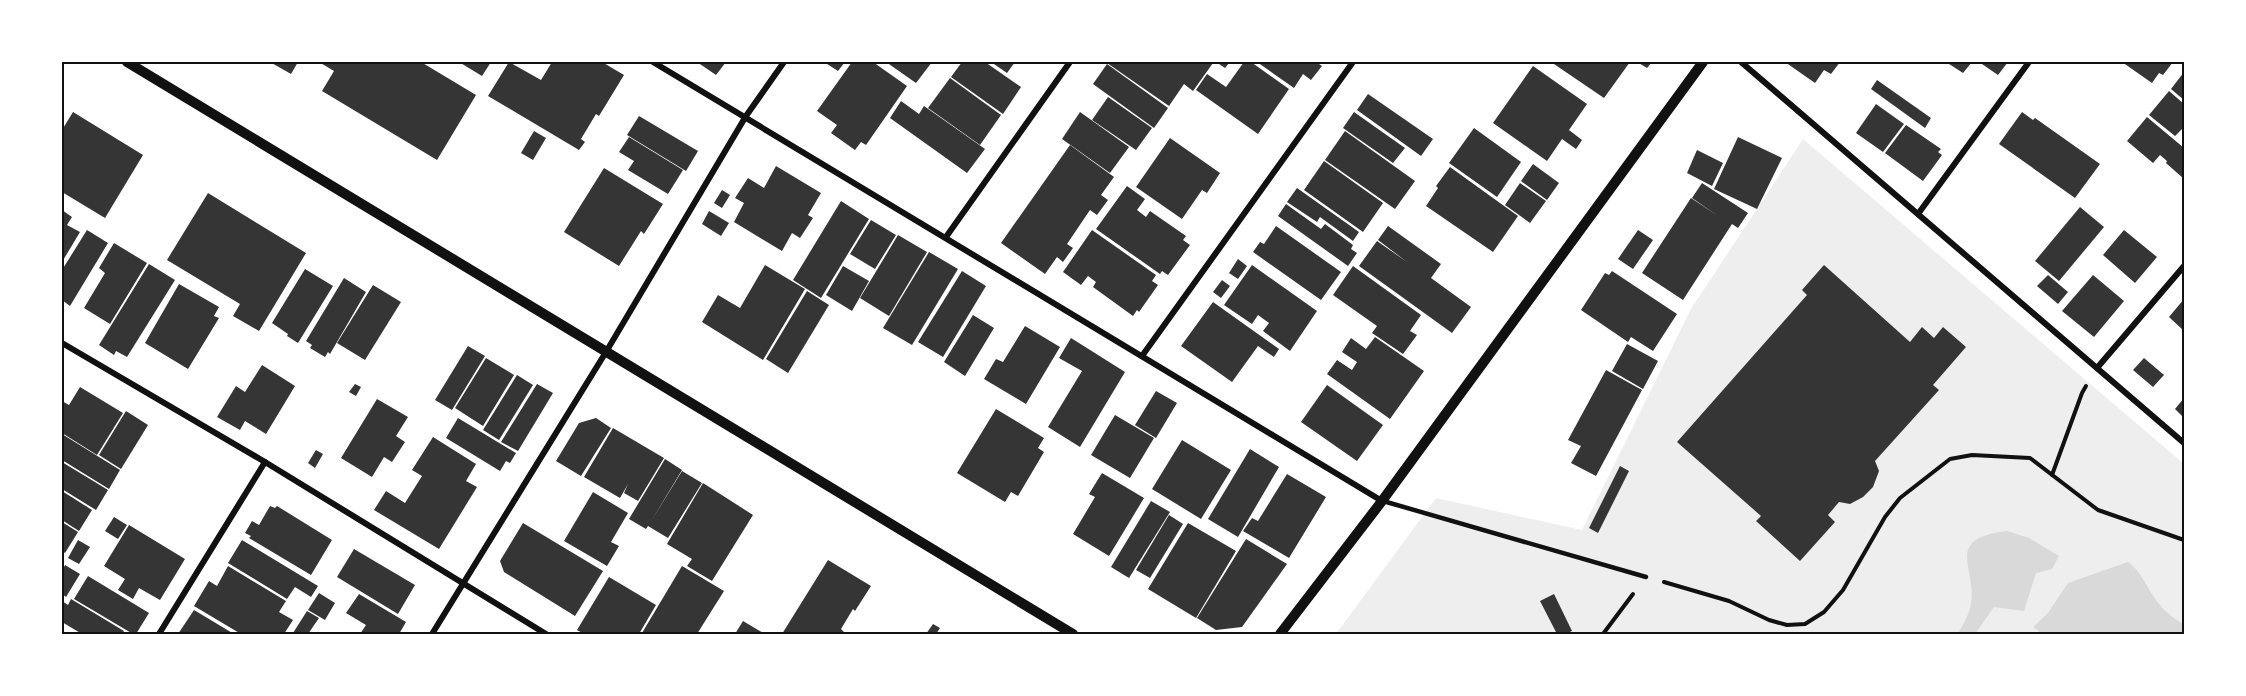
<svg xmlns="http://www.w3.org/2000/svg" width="2246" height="696" viewBox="0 0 2246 696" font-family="Literata,serif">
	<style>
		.green { fill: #eee }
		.water { fill: #d9d9d9 }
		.building { fill: #353535 }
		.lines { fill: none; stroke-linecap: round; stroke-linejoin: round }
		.path { stroke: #111; stroke-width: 4 }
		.service { stroke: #111; stroke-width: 4.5 }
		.minor { stroke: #111; stroke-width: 6 }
		.tertiary { stroke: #111; stroke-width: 10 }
		.neatline { fill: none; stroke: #111; stroke-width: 2 }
	</style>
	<rect width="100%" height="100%" fill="#fff"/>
	<path class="green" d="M 1803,139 L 2184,464 L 2184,634 L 1336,634 L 1436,498 L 1582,530 L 1691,309 Z"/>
	<g class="water">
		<path d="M 2007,531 L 2029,538 L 2059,556 L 2052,569 L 2036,573 L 2024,611 L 1994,607 L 1975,634 L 1958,634 C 1962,626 1968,617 1970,608 C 1980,570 1940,539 2007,531 Z"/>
		<path d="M 2128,562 C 2142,572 2146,587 2156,600 C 2163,611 2174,618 2184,625 L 2184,634 L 2042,634 L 2033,627 L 2048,613 L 2068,583 Z"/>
	</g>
	<g class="building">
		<path d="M 270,62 L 298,62 L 291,74 Z"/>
		<path d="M 319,62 L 421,62 L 476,95 L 437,160 L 322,91 L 334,71 Z"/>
		<path d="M 459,62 L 491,62 L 482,76 Z"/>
		<path d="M 509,62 L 541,80 L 552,62 L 602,62 L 624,75 L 599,116 L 596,114 L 581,139 L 585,142 L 579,150 L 488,96 Z"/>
		<path d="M 697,62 L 726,62 L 716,75 Z"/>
		<path d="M 824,62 L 845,62 L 838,71 Z"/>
		<path d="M 852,62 L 873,62 L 907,86 L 866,145 L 861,142 L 855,150 L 831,133 L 837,125 L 817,111 Z"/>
		<path d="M 886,62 L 932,62 L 916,83 Z"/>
		<path d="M 962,62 L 985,62 L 1021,87 L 1003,114 L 951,77 Z"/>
		<path d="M 991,62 L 1015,62 L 1007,73 Z"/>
		<path d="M 1108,62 L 1211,62 L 1213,63 L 1193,91 L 1184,84 L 1169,106 L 1107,63 Z"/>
		<path d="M 1216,62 L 1230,62 L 1225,68 Z"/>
		<path d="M 1244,62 L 1251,62 L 1289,89 L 1258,134 L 1196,90 L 1207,74 L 1226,87 Z"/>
		<path d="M 1257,62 L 1316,62 L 1322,66 L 1311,80 L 1303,74 L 1294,88 Z"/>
		<path d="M 1551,62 L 1630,62 L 1604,98 Z"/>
		<path d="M 1637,62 L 1652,62 L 1647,68 Z"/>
		<path d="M 1785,62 L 1840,62 L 1831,74 L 1824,70 L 1815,83 Z"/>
		<path d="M 1946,62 L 1972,62 L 1963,73 Z"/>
		<path d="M 1979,62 L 2008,62 L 1998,75 Z"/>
		<path d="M 2122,62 L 2173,62 L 2163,75 L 2159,73 L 2152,83 Z"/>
		<path d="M 1107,64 L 1168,108 L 1154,128 L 1093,84 Z"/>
		<path d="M 1533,66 L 1587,104 L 1569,130 L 1582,140 L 1576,149 L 1562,139 L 1547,161 L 1493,123 Z"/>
		<path d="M 2184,72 L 2184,100 L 2171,89 Z"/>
		<path d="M 950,78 L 1001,115 L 980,145 L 928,108 Z"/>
		<path d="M 1877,80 L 1931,118 L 1925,128 L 1871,89 Z"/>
		<path d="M 2169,91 L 2184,104 L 2184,131 L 2182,129 L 2175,136 L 2149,115 Z"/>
		<path d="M 1368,94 L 1433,139 L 1421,156 L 1357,110 Z"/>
		<path d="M 1108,97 L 1152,128 L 1136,150 L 1092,120 Z"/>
		<path d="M 901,101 L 919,114 L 924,106 L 985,149 L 967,173 L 890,118 Z"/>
		<path d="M 1876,104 L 1904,124 L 1883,152 L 1856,133 Z"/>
		<path d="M 73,112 L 143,155 L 105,218 L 62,192 L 62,130 Z"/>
		<path d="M 1080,112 L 1129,147 L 1110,173 L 1062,139 Z"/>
		<path d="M 1354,112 L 1405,148 L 1393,163 L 1343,128 Z"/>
		<path d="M 2022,112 L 2033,120 L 2035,118 L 2100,164 L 2075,198 L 1999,144 Z"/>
		<path d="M 639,116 L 698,151 L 686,171 L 627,135 Z"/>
		<path d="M 2147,117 L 2184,148 L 2184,179 L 2166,163 L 2167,161 L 2160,155 L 2153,163 L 2127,141 Z"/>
		<path d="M 1906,125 L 1941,149 L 1938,152 L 1942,155 L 1923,181 L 1885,153 Z"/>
		<path d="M 1474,128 L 1521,162 L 1497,197 L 1449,163 Z"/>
		<path d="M 534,131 L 546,138 L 533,160 L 521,153 Z"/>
		<path d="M 1345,131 L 1415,181 L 1395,209 L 1325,160 Z"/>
		<path d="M 629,137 L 683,170 L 668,194 L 628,170 L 634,161 L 619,152 Z"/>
		<path d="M 1738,137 L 1782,158 L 1757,209 L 1714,189 Z"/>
		<path d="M 1170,138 L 1220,173 L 1207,193 L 1202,190 L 1182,219 L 1136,187 Z"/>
		<path d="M 1070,145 L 1114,177 L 1101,195 L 1108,200 L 1097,215 L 1090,210 L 1067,244 L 1073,248 L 1063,262 L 1057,257 L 1045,274 L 1001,243 Z"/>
		<path d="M 1697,150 L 1723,163 L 1712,186 L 1687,173 Z"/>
		<path d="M 1324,161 L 1383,203 L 1363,232 L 1304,190 Z"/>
		<path d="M 1533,164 L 1559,183 L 1547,200 L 1521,181 Z"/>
		<path d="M 776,166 L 821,193 L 808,215 L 813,218 L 800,238 L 792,233 L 782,251 L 734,222 L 744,203 L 735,198 L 748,178 L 764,188 Z"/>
		<path d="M 1450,167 L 1518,216 L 1493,252 L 1426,206 L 1438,188 L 1436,186 Z"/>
		<path d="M 604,168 L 663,204 L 644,234 L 641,231 L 619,266 L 564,232 Z"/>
		<path d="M 1520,183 L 1546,201 L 1530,223 L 1505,205 Z"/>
		<path d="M 1702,183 L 1748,213 L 1738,228 L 1732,224 L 1683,300 L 1642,273 L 1691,198 L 1718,216 L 1692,198 Z"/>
		<path d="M 1127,186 L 1145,199 L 1137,210 L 1146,217 L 1150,211 L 1186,236 L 1183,240 L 1190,245 L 1168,275 L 1162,271 L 1160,274 L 1096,229 Z"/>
		<path d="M 1297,188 L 1359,232 L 1353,241 L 1320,217 L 1317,222 L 1287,202 Z"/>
		<path d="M 722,190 L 730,195 L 722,208 L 714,203 Z"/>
		<path d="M 208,193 L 306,253 L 259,331 L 233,316 L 240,304 L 167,260 Z"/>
		<path d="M 841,201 L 869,219 L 821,298 L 793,280 Z"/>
		<path d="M 1286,204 L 1321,229 L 1325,224 L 1353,245 L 1351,249 L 1357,253 L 1348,266 L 1278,216 Z"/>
		<path d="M 2080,207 L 2104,227 L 2059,281 L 2035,261 Z"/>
		<path d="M 62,210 L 72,217 L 67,225 L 80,232 L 62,262 Z"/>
		<path d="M 709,211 L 729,223 L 721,236 L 702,224 Z"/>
		<path d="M 871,220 L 896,235 L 875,269 L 850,254 Z"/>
		<path d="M 1276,226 L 1341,272 L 1321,300 L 1253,252 L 1260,242 L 1264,244 Z"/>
		<path d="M 1388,226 L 1441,264 L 1431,278 L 1471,307 L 1452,333 L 1359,266 L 1377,241 L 1407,262 L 1378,240 Z"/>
		<path d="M 87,230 L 108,243 L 70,306 L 62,300 L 62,270 Z"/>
		<path d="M 1092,230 L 1156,275 L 1152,281 L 1158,285 L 1139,312 L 1137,310 L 1133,316 L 1093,287 L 1096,282 L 1088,276 L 1081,285 L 1063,272 Z"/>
		<path d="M 1638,230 L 1653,240 L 1633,269 L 1618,259 Z"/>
		<path d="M 2124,230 L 2157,257 L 2135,283 L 2103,255 Z"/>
		<path d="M 898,235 L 927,252 L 889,316 L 860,298 Z"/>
		<path d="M 114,243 L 147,263 L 110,324 L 84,308 L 105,273 L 99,268 Z"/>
		<path d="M 929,252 L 958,269 L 912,345 L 883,328 Z"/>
		<path d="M 1238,259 L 1247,266 L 1238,279 L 1229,273 Z"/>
		<path d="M 149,264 L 175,280 L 127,357 L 116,351 L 114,355 L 99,345 Z"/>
		<path d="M 765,265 L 805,289 L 763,360 L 702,322 L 718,295 L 740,308 Z"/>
		<path d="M 1252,265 L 1317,311 L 1290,351 L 1263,331 L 1269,323 L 1258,315 L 1252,324 L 1224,305 Z"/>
		<path d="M 1824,265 L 1910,342 L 1922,327 L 1934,338 L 1943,327 L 1966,347 L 1933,385 L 1939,390 L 1875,461 L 1879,471 L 1873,487 L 1863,497 L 1850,504 L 1839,502 L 1828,515 L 1835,522 L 1800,561 L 1756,521 L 1761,516 L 1677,442 L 1807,295 L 1802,290 Z"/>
		<path d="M 843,266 L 869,281 L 852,311 L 826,295 Z"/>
		<path d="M 1353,266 L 1421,315 L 1410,331 L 1417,335 L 1403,354 L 1372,333 L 1377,326 L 1333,295 Z"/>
		<path d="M 305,269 L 333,286 L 298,343 L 287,336 L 288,334 L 272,323 Z"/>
		<path d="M 962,271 L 986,286 L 943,357 L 918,342 Z"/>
		<path d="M 1612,271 L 1677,314 L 1653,351 L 1631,337 L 1628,342 L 1581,310 L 1605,273 L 1609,275 Z"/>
		<path d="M 2048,275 L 2068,292 L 2058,304 L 2037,286 Z"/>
		<path d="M 2093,275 L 2124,301 L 2094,337 L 2062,311 Z"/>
		<path d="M 344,278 L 366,292 L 330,354 L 328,352 L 325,357 L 310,348 L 312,345 L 306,341 Z"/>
		<path d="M 1222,280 L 1230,286 L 1221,298 L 1213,292 Z"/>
		<path d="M 179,284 L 219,307 L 214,316 L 219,318 L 188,369 L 145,343 Z"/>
		<path d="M 373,285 L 401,302 L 365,360 L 337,343 Z"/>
		<path d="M 807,291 L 829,305 L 788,373 L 766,359 Z"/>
		<path d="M 2184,299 L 2184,331 L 2169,317 Z"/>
		<path d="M 1213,302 L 1279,349 L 1274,357 L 1258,346 L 1232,382 L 1181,346 Z"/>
		<path d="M 973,315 L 994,328 L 965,376 L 944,362 Z"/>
		<path d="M 1025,326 L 1060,347 L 1026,404 L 984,379 L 996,359 L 1003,362 Z"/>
		<path d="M 1375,337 L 1424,371 L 1390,419 L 1327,374 L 1337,360 L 1352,370 L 1357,362 L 1342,352 L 1351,338 L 1366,349 Z"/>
		<path d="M 1071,338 L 1125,372 L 1080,447 L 1048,427 L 1082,371 L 1059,358 Z"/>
		<path d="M 1627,344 L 1658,361 L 1643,389 L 1612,371 Z"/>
		<path d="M 468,346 L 485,356 L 452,410 L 435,400 Z"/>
		<path d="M 486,358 L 514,375 L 483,426 L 455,408 Z"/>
		<path d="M 2144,358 L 2164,375 L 2153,387 L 2133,370 Z"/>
		<path d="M 262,365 L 295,386 L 266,434 L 245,421 L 240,430 L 217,417 L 236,386 L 245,392 Z"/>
		<path d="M 1606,370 L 1642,390 L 1596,476 L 1571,463 L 1581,446 L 1568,440 Z"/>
		<path d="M 517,375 L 533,385 L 499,440 L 483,430 Z"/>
		<path d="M 355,384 L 361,387 L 356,396 L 349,392 Z"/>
		<path d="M 537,384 L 553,393 L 518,451 L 501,442 Z"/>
		<path d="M 1327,385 L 1383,425 L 1357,461 L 1301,422 Z"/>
		<path d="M 80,387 L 123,413 L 97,455 L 62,433 L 62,401 L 69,405 Z"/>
		<path d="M 1156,391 L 1177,403 L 1156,438 L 1135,425 Z"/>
		<path d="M 2184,398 L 2184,418 L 2175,409 Z"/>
		<path d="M 377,399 L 408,417 L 396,436 L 405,442 L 392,462 L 384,457 L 372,477 L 341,458 Z"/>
		<path d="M 996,409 L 1044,438 L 1038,448 L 1044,452 L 1018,496 L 1011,492 L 1005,502 L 957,473 Z"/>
		<path d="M 126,411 L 148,425 L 121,469 L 99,455 Z"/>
		<path d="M 1115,415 L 1154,438 L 1130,478 L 1091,455 Z"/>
		<path d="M 458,418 L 516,453 L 510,463 L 506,461 L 500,471 L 446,438 Z"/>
		<path d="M 596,418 L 611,428 L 581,476 L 556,461 L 579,423 Z"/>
		<path d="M 613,428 L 664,458 L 638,501 L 624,493 L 628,484 L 620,498 L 584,477 Z"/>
		<path d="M 62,434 L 120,470 L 109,489 L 62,460 Z"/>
		<path d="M 433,437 L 476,464 L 466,481 L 477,487 L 439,549 L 374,510 L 386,491 L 405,503 L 422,476 L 412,470 Z"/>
		<path d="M 1182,440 L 1231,470 L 1201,519 L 1152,489 Z"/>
		<path d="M 1250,449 L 1279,467 L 1238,537 L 1208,519 Z"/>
		<path d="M 316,450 L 323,454 L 315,468 L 308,463 Z"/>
		<path d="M 665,459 L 682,470 L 650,523 L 682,471 L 702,483 L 668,538 L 648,526 L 646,529 L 629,519 Z"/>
		<path d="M 62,462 L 108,490 L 96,510 L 62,489 Z"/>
		<path d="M 1620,466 L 1629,471 L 1598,533 L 1589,528 Z"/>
		<path d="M 1102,473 L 1144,498 L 1109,556 L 1073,534 L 1095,497 L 1089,494 Z"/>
		<path d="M 1287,474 L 1326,497 L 1289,558 L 1243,531 L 1252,518 L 1258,521 Z"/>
		<path d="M 703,483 L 753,515 L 712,581 L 687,566 L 692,559 L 667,544 Z"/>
		<path d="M 62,491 L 92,510 L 79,531 L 62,520 Z"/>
		<path d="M 593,492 L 628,513 L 611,542 L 619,546 L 607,566 L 564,541 Z"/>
		<path d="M 1151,501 L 1170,512 L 1129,578 L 1111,567 Z"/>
		<path d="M 270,506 L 275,508 L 277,506 L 332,540 L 311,575 L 249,538 L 251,536 L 245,533 L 252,521 L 259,525 Z"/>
		<path d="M 1169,515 L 1183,524 L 1150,578 L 1136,570 Z"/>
		<path d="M 114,517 L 127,525 L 118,539 L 105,531 Z"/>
		<path d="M 62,522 L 78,532 L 65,553 L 62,551 Z"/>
		<path d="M 523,523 L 603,571 L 575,616 L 504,572 L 500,561 Z"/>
		<path d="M 1188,523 L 1236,551 L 1196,618 L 1148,589 Z"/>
		<path d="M 129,525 L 185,559 L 160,600 L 139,588 L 133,599 L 118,590 L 125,579 L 104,566 Z"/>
		<path d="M 1246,539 L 1287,564 L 1242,627 L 1216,630 L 1197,618 Z"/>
		<path d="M 78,540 L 90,547 L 79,564 L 68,558 Z"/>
		<path d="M 242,540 L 318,586 L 311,597 L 295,587 L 287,599 L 228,563 Z"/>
		<path d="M 354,549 L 415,585 L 398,614 L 337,577 Z"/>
		<path d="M 828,560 L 871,586 L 855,611 L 853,609 L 841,629 L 844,632 L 842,634 L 782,634 Z"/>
		<path d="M 65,565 L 80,574 L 66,597 L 62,594 L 62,571 Z"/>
		<path d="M 228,566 L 286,601 L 279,612 L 293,620 L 284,634 L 241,634 L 194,606 L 209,581 L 217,586 Z"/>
		<path d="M 682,566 L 724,591 L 697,634 L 644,634 L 642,633 Z"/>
		<path d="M 88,576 L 149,613 L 136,634 L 133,634 L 74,599 Z"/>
		<path d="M 609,577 L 656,605 L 639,634 L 584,634 L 577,630 Z"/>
		<path d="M 319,593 L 335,603 L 325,620 L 308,610 Z"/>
		<path d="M 359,594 L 406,622 L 399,634 L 360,634 L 366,625 L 346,613 Z"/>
		<path d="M 1554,594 L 1572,631 L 1565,634 L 1557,634 L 1540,601 Z"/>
		<path d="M 71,599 L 124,631 L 122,634 L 82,634 L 62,622 L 62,601 L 68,605 Z"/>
		<path d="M 194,610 L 234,634 L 178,634 Z"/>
		<path d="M 307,611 L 319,618 L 308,634 L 296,634 L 293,633 Z"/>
		<path d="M 743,621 L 765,634 L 735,634 Z"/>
		<path d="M 933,624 L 940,628 L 936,634 L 926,634 Z"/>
	</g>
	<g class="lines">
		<g class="path">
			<path d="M 2052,475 L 2082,393 L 2086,386"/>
			<path d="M 1664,582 L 1729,601 L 1769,620 L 1787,625 L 1805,624 L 1824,612 L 1843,590 L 1885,517 L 1900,498 L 1950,459 L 1972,455 L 2030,458 L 2098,510 L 2184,540"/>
			<path d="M 1603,634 L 1633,594"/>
		</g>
		<path class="service" d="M 1383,501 L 1646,577"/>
		<g class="minor">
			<path d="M 653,62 L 1382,501"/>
			<path d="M 1741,62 L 2184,443"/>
			<path d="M 1918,214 L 2029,62"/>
			<path d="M 946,237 L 1070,62"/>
			<path d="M 62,343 L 265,462 L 546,634"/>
			<path d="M 1142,356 L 1353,62"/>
			<path d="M 2097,368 L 2184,266"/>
			<path d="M 159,634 L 265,462"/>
			<path d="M 432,634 L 606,352 L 746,116 L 784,62"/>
		</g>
		<g class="tertiary">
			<path d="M 127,62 L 1073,634"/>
			<path d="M 1280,634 L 1382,501 L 1703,62"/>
		</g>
	</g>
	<rect width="2246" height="696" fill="none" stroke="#ffffff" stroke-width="126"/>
	<rect x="63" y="63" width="2120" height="570" class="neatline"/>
</svg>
